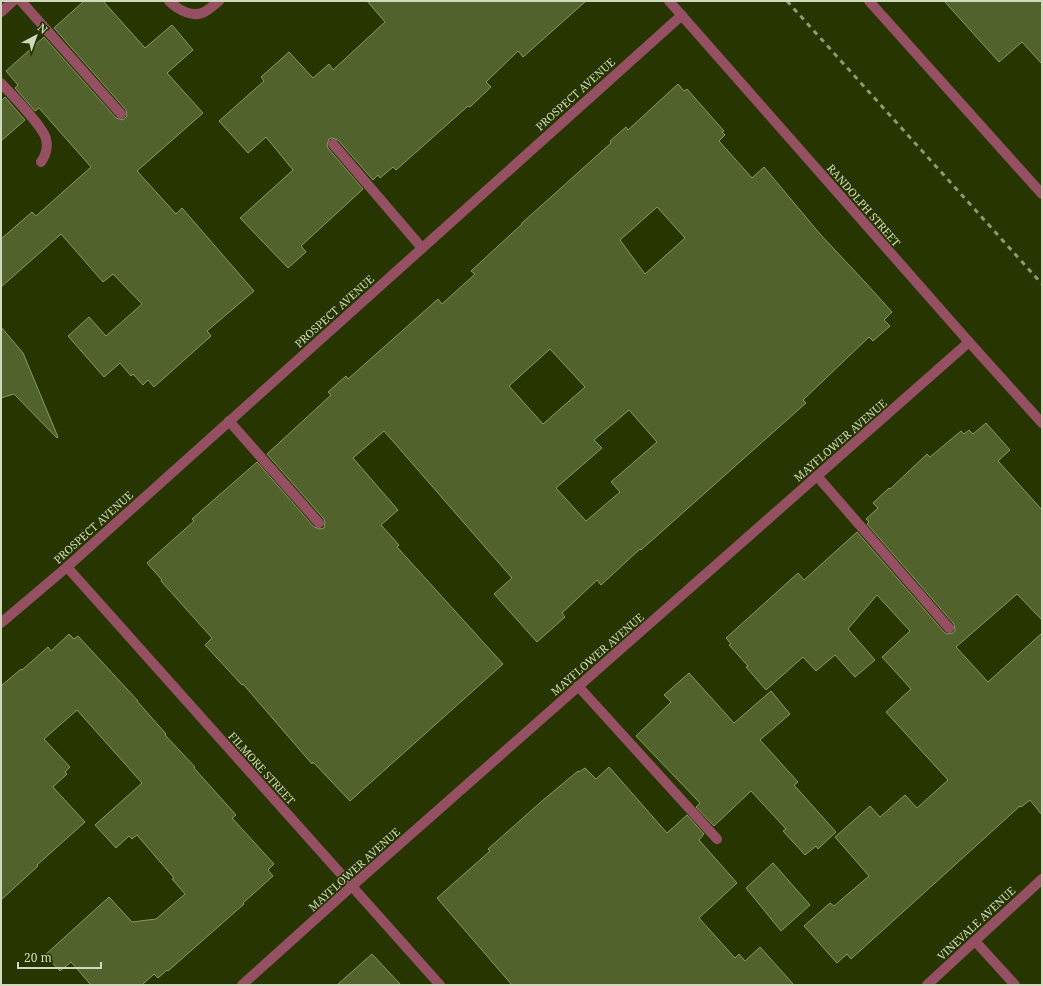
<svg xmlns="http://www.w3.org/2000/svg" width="1043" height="986" viewBox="0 0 1043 986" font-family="'Noto Serif',serif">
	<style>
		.building { fill: #51622d; stroke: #899b65; fill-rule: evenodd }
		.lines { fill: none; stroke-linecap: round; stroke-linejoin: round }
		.service { stroke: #955163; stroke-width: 10 }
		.minor { stroke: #955163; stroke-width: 10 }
		.tertiary { stroke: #955163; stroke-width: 10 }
		.rail { stroke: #8f9a75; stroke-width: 3; stroke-dasharray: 5 5; stroke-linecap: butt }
		.labels { text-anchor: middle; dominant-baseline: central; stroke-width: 3.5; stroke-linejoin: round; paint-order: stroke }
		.street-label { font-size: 11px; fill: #cfd9bd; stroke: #273500 }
	</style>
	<rect width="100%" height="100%" fill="#273500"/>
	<g class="building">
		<path d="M 84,1 L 103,1 L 145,48 L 172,25 L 193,50 L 167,73 L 203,113 L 137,171 L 176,214 L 182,208 L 254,291 L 207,331 L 211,336 L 154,387 L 148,380 L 143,385 L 133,374 L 131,376 L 120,363 L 104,377 L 68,336 L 89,317 L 106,336 L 142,304 L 113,274 L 103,282 L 61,234 L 1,287 L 1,239 L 32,212 L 36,216 L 91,167 L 39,108 L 35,111 L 15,88 L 18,85 L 6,71 L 44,37 L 116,118 L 123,120 L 127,116 L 126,110 L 54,28 Z"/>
		<path d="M 367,1 L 586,1 L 523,57 L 518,51 L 486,82 L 491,87 L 470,107 L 468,106 L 396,170 L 393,167 L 380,178 L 378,175 L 373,180 L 338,140 L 332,138 L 329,139 L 327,145 L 328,148 L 363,189 L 301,246 L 306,252 L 288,268 L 240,218 L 293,170 L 266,137 L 248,153 L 219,121 L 264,81 L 261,77 L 289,52 L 313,78 L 329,64 L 333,70 L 385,22 Z"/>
		<path d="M 944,1 L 1042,1 L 1042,64 L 1022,42 L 999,62 Z"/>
		<path d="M 678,84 L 684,91 L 687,89 L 724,131 L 722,132 L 725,135 L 719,141 L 752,178 L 764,167 L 820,234 L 864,281 L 892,312 L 884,320 L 890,326 L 873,341 L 869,337 L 803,400 L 806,403 L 641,550 L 640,549 L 601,585 L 597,580 L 562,613 L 565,617 L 537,642 L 494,594 L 512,578 L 384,431 L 353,458 L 398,510 L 381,525 L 399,545 L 397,547 L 503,664 L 350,801 L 313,762 L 312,764 L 243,684 L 242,685 L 205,645 L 212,638 L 161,581 L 162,580 L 147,563 L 194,521 L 192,519 L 257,462 L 314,527 L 320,529 L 324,528 L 325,522 L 324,519 L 267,454 L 331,395 L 328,392 L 346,376 L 348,379 L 438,299 L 442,304 L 475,274 L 471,271 L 522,224 L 522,223 L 611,143 L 610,141 L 626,127 L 628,130 ZM 657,207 L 685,238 L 645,274 L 620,240 ZM 550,349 L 585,387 L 543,424 L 509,386 ZM 629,410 L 657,442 L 611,482 L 620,492 L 586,521 L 556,488 L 602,448 L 594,440 Z"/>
		<path d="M 5,97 L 25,120 L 1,141 L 1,101 Z"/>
		<path d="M 1,327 L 23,353 L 58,437 L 57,438 L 14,394 L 1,398 Z"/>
		<path d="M 986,423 L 1010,450 L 998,461 L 1042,510 L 1042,620 L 1017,594 L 956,647 L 988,682 L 1042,633 L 1042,815 L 1030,800 L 1021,807 L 1020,806 L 851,959 L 847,954 L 837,963 L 804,926 L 830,903 L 834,906 L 869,876 L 835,837 L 870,806 L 880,817 L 905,795 L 917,808 L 948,780 L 886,712 L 911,689 L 882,657 L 910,631 L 877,595 L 848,629 L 875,660 L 855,677 L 835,655 L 816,671 L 803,657 L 766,690 L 746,667 L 748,666 L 729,645 L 731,644 L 726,638 L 798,573 L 804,580 L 857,532 L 944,632 L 947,634 L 953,633 L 955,630 L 954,624 L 867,524 L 869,522 L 866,519 L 878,508 L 873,503 L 889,488 L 890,489 L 927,454 L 930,457 L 961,431 L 964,434 L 969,430 L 973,434 Z"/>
		<path d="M 69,634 L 74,639 L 78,636 L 138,701 L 137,701 L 166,734 L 165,735 L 195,767 L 194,768 L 236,815 L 232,818 L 274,864 L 268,870 L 273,876 L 243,903 L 244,904 L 168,971 L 167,970 L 158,978 L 154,974 L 142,985 L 91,985 L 71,962 L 60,971 L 45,955 L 109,897 L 132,922 L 156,919 L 185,894 L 172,879 L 174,878 L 137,835 L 132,839 L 129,836 L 116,848 L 95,825 L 142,783 L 77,710 L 44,739 L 70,767 L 65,772 L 67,774 L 53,787 L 85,822 L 37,865 L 38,866 L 1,900 L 1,686 L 21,669 L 22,670 L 48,647 L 51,651 Z"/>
		<path d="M 689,673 L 734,723 L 771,691 L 790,714 L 760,740 L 798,782 L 794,785 L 836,832 L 818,849 L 816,846 L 805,855 L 783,831 L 786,829 L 751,791 L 714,826 L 696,807 L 700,803 L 636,736 L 671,702 L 664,695 Z"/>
		<path d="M 609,767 L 667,833 L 687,815 L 704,834 L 699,840 L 737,883 L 699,918 L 735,958 L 739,954 L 745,961 L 760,947 L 794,985 L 512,985 L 437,898 L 490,851 L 488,849 L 542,801 L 578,771 L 579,772 L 585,768 L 596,779 Z"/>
		<path d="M 773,863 L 810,905 L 781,931 L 746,888 Z"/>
		<path d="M 372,954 L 401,985 L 337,985 Z"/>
	</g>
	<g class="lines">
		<g class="service">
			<path d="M 21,1 L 121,114"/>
			<path d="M 169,1 C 178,10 194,19 206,11 C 211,8 215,4 219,1"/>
			<path d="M 1,83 C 11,94 43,126 46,139 C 48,147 46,155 41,162"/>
			<path d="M 333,144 L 422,248"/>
			<path d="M 229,421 L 319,523"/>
			<path d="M 817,476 L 949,628"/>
			<path d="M 578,686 L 717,839"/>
			<path d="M 975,941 L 1015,985"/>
		</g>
		<g class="minor">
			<path d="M 1,12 L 13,1"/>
			<path d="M 67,567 L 440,985"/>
			<path d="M 1,623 L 67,567 L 682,15"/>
			<path d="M 242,985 L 352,886 L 969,342"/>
			<path d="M 927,985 L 1042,879"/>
		</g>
		<g class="tertiary">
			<path d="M 669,1 L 969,342 L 1042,423"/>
			<path d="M 869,1 L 1042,194"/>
		</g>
		<path class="rail" d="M 787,1 L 1042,284"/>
	</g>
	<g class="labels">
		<g class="street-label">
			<text transform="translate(575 94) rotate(-42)">PROSPECT AVENUE</text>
			<text transform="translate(864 205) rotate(49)">RANDOLPH STREET</text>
			<text transform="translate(334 311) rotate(-42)">PROSPECT AVENUE</text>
			<text transform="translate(840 440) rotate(-41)">MAYFLOWER AVENUE</text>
			<text transform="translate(93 527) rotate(-42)">PROSPECT AVENUE</text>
			<text transform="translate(597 654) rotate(-41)">MAYFLOWER AVENUE</text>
			<text transform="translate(262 768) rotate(48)">FILMORE STREET</text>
			<text transform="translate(354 869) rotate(-42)">MAYFLOWER AVENUE</text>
			<text transform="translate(976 923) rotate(-43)">VINEVALE AVENUE</text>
		</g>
	</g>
	<rect width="1043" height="986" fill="none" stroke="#cfd9bd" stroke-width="4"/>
	<g transform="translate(36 36) rotate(41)" stroke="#273500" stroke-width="3" paint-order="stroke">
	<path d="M0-3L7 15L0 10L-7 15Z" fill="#cfd9bd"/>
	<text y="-6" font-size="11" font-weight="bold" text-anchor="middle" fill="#cfd9bd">N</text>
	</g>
	<path d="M18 962v6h83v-6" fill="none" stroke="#cfd9bd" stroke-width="2"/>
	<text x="24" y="962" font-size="12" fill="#cfd9bd" stroke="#273500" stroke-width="3" paint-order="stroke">20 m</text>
</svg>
